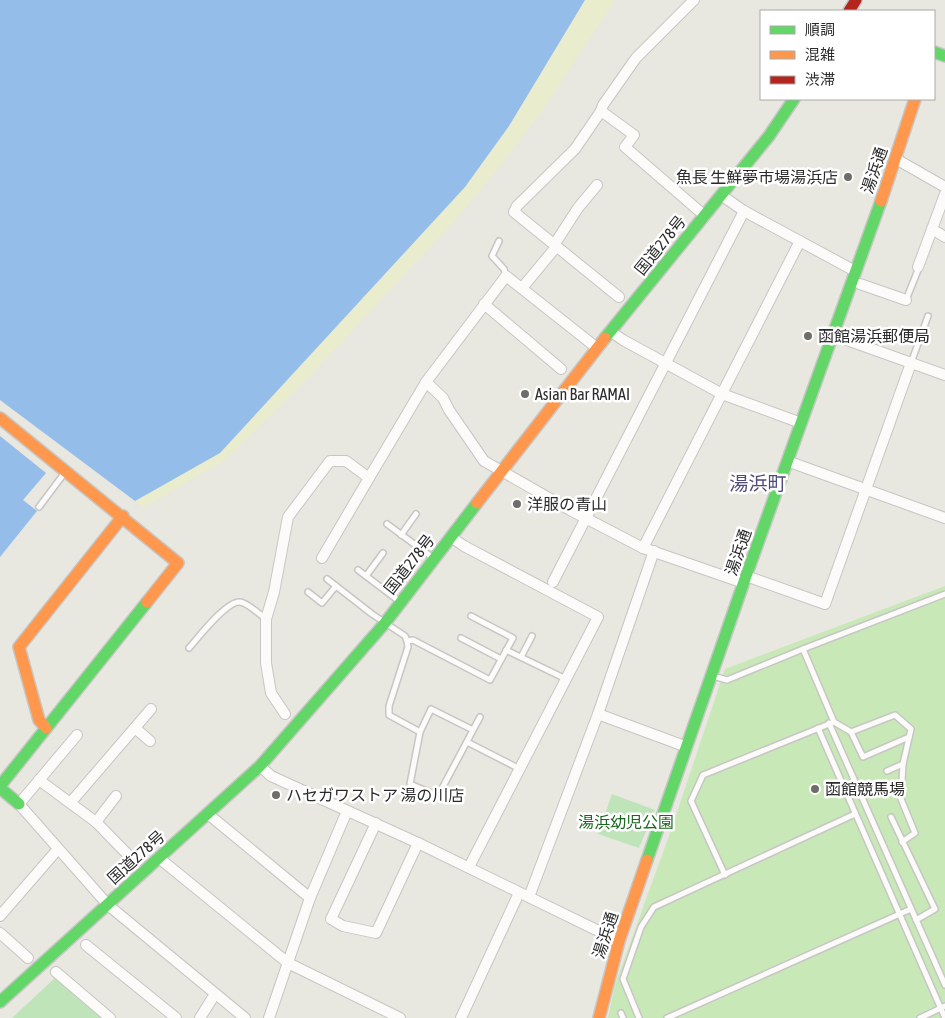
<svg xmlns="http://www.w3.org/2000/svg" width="945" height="1018" viewBox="0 0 945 1018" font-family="'Asap Condensed','Noto Sans JP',sans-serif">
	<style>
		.green { fill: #c0e4ba }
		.sand { fill: #eaecce }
		.pitch { fill: #c9e8b7 }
		.water { fill: #95bde9 }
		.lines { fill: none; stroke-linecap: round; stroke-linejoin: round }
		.lane-casing { stroke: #c6c6c5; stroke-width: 8 }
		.street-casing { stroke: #c6c6c5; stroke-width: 12 }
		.fast-casing { stroke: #c6c6c5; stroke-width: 14 }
		.slow-casing { stroke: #c6c6c5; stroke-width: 14 }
		.jam-casing { stroke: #c6c6c5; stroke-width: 14 }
		.lane { stroke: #fcfbfa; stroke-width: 5 }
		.street { stroke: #fcfbfa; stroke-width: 10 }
		.fast { stroke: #63d668; stroke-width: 11 }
		.slow { stroke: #ff974d; stroke-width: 11 }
		.jam { stroke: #b3261e; stroke-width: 11 }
		.poi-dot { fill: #6d6d6a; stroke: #fff; stroke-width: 2 }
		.labels { text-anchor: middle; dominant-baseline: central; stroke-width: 5; stroke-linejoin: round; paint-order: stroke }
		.street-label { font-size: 16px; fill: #2b2b2b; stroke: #fff }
		.poi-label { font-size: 16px; fill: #2b2b2b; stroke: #fff; text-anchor: start }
		.park-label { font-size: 16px; fill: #1b6720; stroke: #fff }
		.quarter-label { font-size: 19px; fill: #504b7b; stroke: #fff }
	</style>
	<rect width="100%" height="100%" fill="#e8e7e0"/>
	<g class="green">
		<path d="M 612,794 L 655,810 L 639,848 L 598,834 Z"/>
		<path d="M 56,977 L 105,1018 L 12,1018 Z"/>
	</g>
	<path class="sand" d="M 585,0 L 615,0 L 540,114 L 500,166 L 457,218 L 312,374 L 225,460 L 143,508 L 135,501 L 220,453 L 465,187 L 509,126 Z"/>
	<path class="pitch" d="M 945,586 L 945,1018 L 608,1018 L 615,985 L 669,836 L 725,669 Z"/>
	<g class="water">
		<path d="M 0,0 L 585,0 L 509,126 L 465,187 L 220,453 L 135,501 L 0,400 Z"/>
		<path d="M 0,436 L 46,473 L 23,500 L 37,511 L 0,557 Z"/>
	</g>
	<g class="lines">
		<defs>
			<g id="lane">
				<path d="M 499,241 L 492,256 L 504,269 L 506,276"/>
				<path d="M 906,300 L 918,270 L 918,267"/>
				<path d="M 911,363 L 928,316"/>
				<path d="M 39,507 L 66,471"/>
				<path d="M 387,524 L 433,558"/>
				<path d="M 401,535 L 416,514"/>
				<path d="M 358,570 L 399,601"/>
				<path d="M 366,576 L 383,553"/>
				<path d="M 327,579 L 372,614 L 405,636 L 407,641 L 408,647 L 389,706 L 389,715 L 420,732"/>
				<path d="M 308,592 L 322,603 L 336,586"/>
				<path d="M 461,638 L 501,659"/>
				<path d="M 407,641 L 413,640 L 490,680 L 513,638 L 471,616"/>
				<path d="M 189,648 C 197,639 227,600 240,602 C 248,603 259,614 266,619"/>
				<path d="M 506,650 L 566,679"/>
				<path d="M 521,657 L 532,636"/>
				<path d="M 713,676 L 727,680 L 803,649 L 945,594"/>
				<path d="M 834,722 L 851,732 L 895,715 L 911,729 L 903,764 L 901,799 L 915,833 L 902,842"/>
				<path d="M 829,723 L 945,985"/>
				<path d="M 818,728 L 945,1018"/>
				<path d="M 473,730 L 431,709 L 420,732 L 410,784 L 438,796 L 480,717"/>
				<path d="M 851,732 L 863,757 L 909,737"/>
				<path d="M 467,742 L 520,769"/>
				<path d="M 887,771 L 903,764"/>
				<path d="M 891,817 L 935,909 L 916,920"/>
				<path d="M 725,875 L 691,801 L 703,775 L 834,722 L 803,649"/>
				<path d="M 621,1013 L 623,1018"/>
				<path d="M 639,1018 L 623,979 L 641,927 L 654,907 L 855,814"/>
				<path d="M 667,1018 L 911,909"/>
				<path d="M 920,1018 L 945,1006"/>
			</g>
			<g id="street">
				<path d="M 694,0 L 636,58 L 603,105 L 601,111 L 634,135 L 625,147 L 705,216"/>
				<path d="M 601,111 L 575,149 L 517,206 L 514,212 L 619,297"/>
				<path d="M 896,159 L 945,187"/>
				<path d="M 721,195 L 744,211 L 855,271"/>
				<path d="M 932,229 L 945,237"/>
				<path d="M 554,245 L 578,208 L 597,185"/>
				<path d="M 918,267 L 945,194"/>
				<path d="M 860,284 L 906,300"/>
				<path d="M 522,288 L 556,247"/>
				<path d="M 484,304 L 561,369"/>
				<path d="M 610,331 L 623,340 L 722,394 L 801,423"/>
				<path d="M 833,335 L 945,375"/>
				<path d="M 426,382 L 443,398 L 449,410 L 484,461 L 570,510 L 643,548 L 744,583"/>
				<path d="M 787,461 L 945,518"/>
				<path d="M 451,537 L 464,546 L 598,617 L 469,867"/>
				<path d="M 643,548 L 800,241"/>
				<path d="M 322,558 L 369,478"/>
				<path d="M 746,576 L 825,604 L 911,363"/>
				<path d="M 553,582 L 744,211"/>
				<path d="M 285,714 L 271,693 L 266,663 L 266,619 L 274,592 L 288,517 L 330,461 L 346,461 L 369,478 L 426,382 L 506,276 L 597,348"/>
				<path d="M 598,714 L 687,747"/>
				<path d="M 135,728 L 150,741"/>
				<path d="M 77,735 L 19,804 L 108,905 L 245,1018"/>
				<path d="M 260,766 L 271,776 L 418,843 L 619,941"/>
				<path d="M 39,780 L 96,822 L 134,861"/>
				<path d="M 71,802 L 151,709"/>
				<path d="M 208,814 L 310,898"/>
				<path d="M 96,822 L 116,796"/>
				<path d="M 376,823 L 331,919 L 343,926 L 376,933 L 418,843"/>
				<path d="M 159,858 L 288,963 L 400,1018"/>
				<path d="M 529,897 L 598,714 L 654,551"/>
				<path d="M 0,916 L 58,849"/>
				<path d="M 0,933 L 28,958"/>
				<path d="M 86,945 L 176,1018"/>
				<path d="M 56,972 L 110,1018"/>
				<path d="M 200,1018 L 215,994"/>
				<path d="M 269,1018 L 310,898 L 347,811"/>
				<path d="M 461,1018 L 519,893"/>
			</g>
			<g id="fast">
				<path d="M 934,52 L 945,56"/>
				<path d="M 605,338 L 769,136 L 794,99"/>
				<path d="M 0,786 L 147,602"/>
				<path d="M 0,788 L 19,804"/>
				<path d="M 647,860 L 746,576 L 881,201"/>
				<path d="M 0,1002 L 260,766 L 385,623 L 477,503"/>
			</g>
			<g id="slow">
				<path d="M 881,201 L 915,99"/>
				<path d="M 0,418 L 178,563 L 147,602"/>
				<path d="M 477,503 L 605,338"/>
				<path d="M 46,728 L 39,720 L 19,647 L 123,516"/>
				<path d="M 599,1018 L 619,941 L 647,860"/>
			</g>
			<path id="jam" d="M 849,11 L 856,0"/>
		</defs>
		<use href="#lane" class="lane-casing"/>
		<use href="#street" class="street-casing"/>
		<use href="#fast" class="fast-casing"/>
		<use href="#slow" class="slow-casing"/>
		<use href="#jam" class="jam-casing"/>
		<use href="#lane" class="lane"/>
		<use href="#street" class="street"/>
		<use href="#fast" class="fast"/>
		<use href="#slow" class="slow"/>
		<use href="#jam" class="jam"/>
	</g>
	<g class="poi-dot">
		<circle cx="848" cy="177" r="5"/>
		<circle cx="808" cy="336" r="5"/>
		<circle cx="525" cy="394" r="5"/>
		<circle cx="517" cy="504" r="5"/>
		<circle cx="815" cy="789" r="5"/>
		<circle cx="276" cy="795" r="5"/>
	</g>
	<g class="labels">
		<g class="street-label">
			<text transform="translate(874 170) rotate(-71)">湯浜通</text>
			<text transform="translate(660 245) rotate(-51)">国道278号</text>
			<text transform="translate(738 552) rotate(-71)">湯浜通</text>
			<text transform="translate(409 564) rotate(-52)">国道278号</text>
			<text transform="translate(136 857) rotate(-42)">国道278号</text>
			<text transform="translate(605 935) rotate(-72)">湯浜通</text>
		</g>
		<g class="poi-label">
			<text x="838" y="177" text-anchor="end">魚長 生鮮夢市場湯浜店</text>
			<text x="818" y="336">函館湯浜郵便局</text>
			<text x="535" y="394">Asian Bar RAMAI</text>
			<text x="527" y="504">洋服の青山</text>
			<text x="825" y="789">函館競馬場</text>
			<text x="286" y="795">ハセガワストア 湯の川店</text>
		</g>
		<g class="park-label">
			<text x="626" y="822">湯浜幼児公園</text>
		</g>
		<g class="quarter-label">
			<text x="758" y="483">湯浜町</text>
		</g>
	</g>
	<rect x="760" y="10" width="175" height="90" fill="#ffffff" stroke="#aaaaaa"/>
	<rect x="770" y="26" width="25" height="8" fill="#63d668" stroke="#aaaaaa"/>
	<text x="805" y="35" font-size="15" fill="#2b2b2b">順調</text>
	<rect x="770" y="51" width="25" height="8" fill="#ff974d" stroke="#aaaaaa"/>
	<text x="805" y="60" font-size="15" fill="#2b2b2b">混雑</text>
	<rect x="770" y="76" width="25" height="8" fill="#b3261e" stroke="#aaaaaa"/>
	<text x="805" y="85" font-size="15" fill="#2b2b2b">渋滞</text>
</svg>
